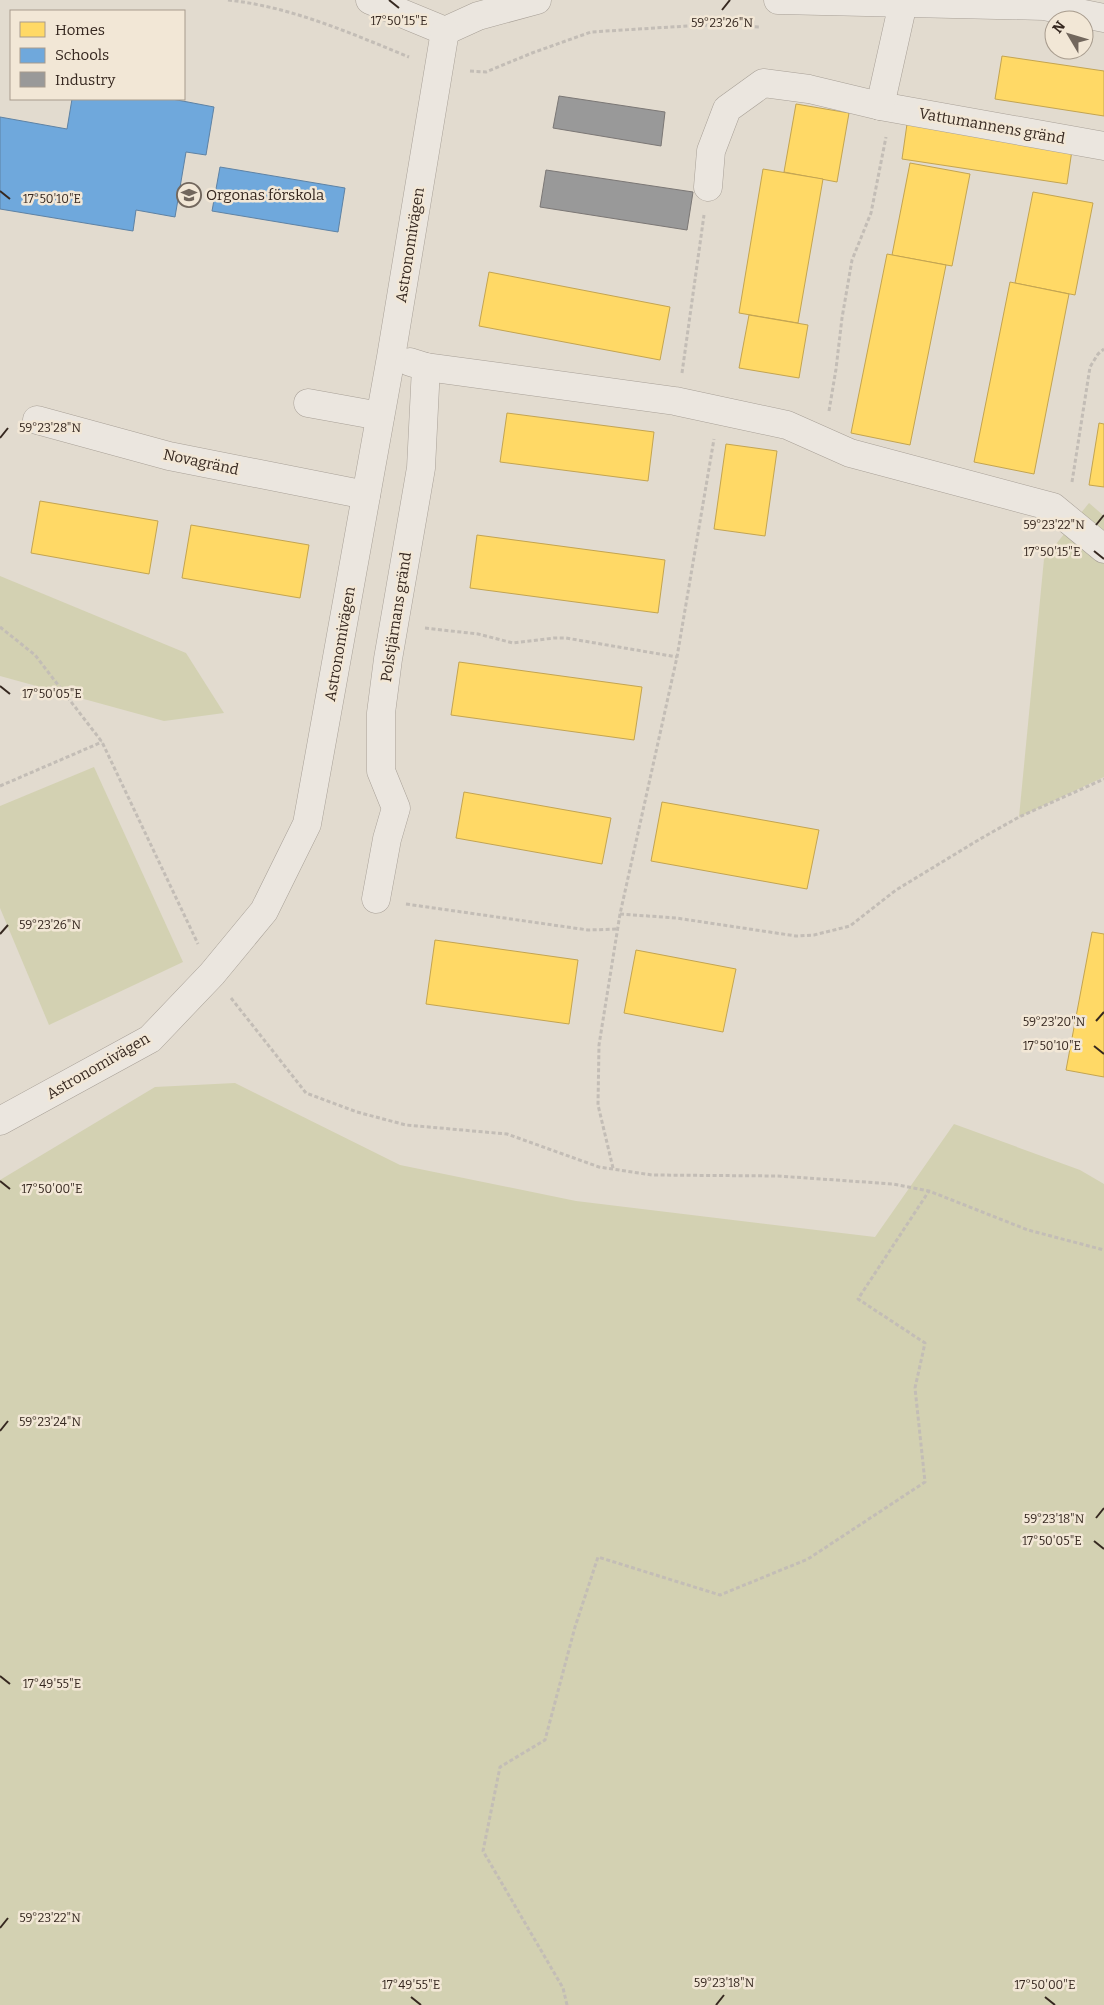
<svg xmlns="http://www.w3.org/2000/svg" width="1104" height="2005" viewBox="0 0 1104 2005" font-family="Bitter,serif">
	<style>
		.green { fill: #d3d1b2 }
		.homes { fill: #ffd966; stroke: #c3a451 }
		.schools { fill: #6fa8dc; stroke: #5e82a4 }
		.industry { fill: #999; stroke: #7b7775 }
		.lines { fill: none; stroke-linecap: round; stroke-linejoin: round }
		.minor-casing { stroke: #a8a097; stroke-width: 29 }
		.path { stroke: #c3bdb6; stroke-width: 3; stroke-dasharray: 4 2.5; stroke-linecap: butt }
		.minor { stroke: #ebe6df; stroke-width: 28 }
		.ticks { fill: none; stroke: #362820; stroke-width: 2 }
		.labels { text-anchor: middle; dominant-baseline: central; stroke-width: 5; stroke-linejoin: round; paint-order: stroke }
		.street-label { font-size: 15px; fill: #362820; stroke: #f2e7d6 }
		.poi-label { font-size: 15px; fill: #362820; stroke: #f2e7d6; text-anchor: start }
		.ticks-label { font-size: 12px; text-anchor: middle; fill: #362820; stroke: #f2e7d6; stroke-width: 5; stroke-linejoin: round; paint-order: stroke }
	</style>
	<rect width="100%" height="100%" fill="#e2dbcf"/>
	<g class="green">
		<path d="M 1089,503 L 1104,516 L 1104,777 L 1019,817 L 1044,559 Z"/>
		<path d="M 0,576 L 186,653 L 224,713 L 164,721 L 0,676 Z"/>
		<path d="M 94,767 L 183,962 L 49,1025 L 0,908 L 0,806 Z"/>
		<path d="M 235,1083 L 400,1165 L 576,1201 L 875,1237 L 954,1124 L 1080,1170 L 1104,1184 L 1104,2005 L 0,2005 L 0,1180 L 155,1087 Z"/>
	</g>
	<g class="homes">
		<path d="M 1002,56 L 1104,71 L 1104,116 L 995,99 Z"/>
		<path d="M 796,104 L 849,113 L 837,182 L 784,172 Z"/>
		<path d="M 907,124 L 1072,150 L 1067,184 L 902,159 Z"/>
		<path d="M 910,163 L 970,174 L 952,266 L 892,255 Z"/>
		<path d="M 763,169 L 823,179 L 798,323 L 739,313 Z"/>
		<path d="M 1033,192 L 1093,203 L 1075,295 L 1015,283 Z"/>
		<path d="M 887,254 L 946,265 L 910,445 L 851,433 Z"/>
		<path d="M 489,272 L 670,307 L 660,360 L 479,326 Z"/>
		<path d="M 1010,282 L 1069,294 L 1034,474 L 974,462 Z"/>
		<path d="M 749,315 L 808,325 L 799,378 L 739,368 Z"/>
		<path d="M 507,413 L 654,432 L 648,481 L 500,462 Z"/>
		<path d="M 1099,423 L 1104,424 L 1104,487 L 1089,485 Z"/>
		<path d="M 726,444 L 777,451 L 765,536 L 714,529 Z"/>
		<path d="M 40,501 L 158,521 L 149,574 L 31,553 Z"/>
		<path d="M 191,525 L 309,545 L 300,598 L 182,578 Z"/>
		<path d="M 477,535 L 665,560 L 658,613 L 470,588 Z"/>
		<path d="M 459,662 L 642,687 L 634,740 L 451,715 Z"/>
		<path d="M 464,792 L 611,818 L 602,864 L 456,838 Z"/>
		<path d="M 662,802 L 819,830 L 807,889 L 651,861 Z"/>
		<path d="M 1092,932 L 1104,934 L 1104,1077 L 1066,1070 Z"/>
		<path d="M 435,940 L 578,960 L 569,1024 L 426,1004 Z"/>
		<path d="M 636,950 L 736,969 L 723,1032 L 624,1013 Z"/>
	</g>
	<g class="schools">
		<path d="M 72,99 L 172,99 L 214,107 L 206,155 L 186,152 L 175,217 L 136,210 L 133,231 L 0,209 L 0,117 L 67,129 Z"/>
		<path d="M 220,167 L 345,188 L 338,232 L 212,211 Z"/>
	</g>
	<g class="industry">
		<path d="M 559,96 L 665,112 L 661,146 L 553,128 Z"/>
		<path d="M 546,170 L 693,192 L 687,230 L 540,207 Z"/>
	</g>
	<g class="lines">
		<defs>
			<g id="minor">
				<path d="M 370,0 L 445,31 L 478,16 L 537,0"/>
				<path d="M 778,0 L 1044,6 L 1104,18"/>
				<path d="M 880,106 L 1104,146"/>
				<path d="M 708,187 L 711,151 L 727,109 L 763,83 L 809,89 L 880,106 L 903,3"/>
				<path d="M 426,367 L 675,401 L 787,425 L 850,453 L 1053,507 L 1104,549"/>
				<path d="M 308,403 L 380,416"/>
				<path d="M 37,420 L 169,456 L 366,495"/>
				<path d="M 376,899 L 387,839 L 396,808 L 381,771 L 381,713 L 388,659 L 421,468 L 426,367 L 410,362"/>
				<path d="M 0,1121 L 150,1039 L 212,974 L 264,911 L 307,824 L 391,357 L 445,31"/>
			</g>
		</defs>
		<use href="#minor" class="minor-casing"/>
		<g class="path">
			<path d="M 228,0 C 292,7 350,33 409,57"/>
			<path d="M 470,71 L 486,72 L 532,53 L 591,32 L 703,25 L 761,27"/>
			<path d="M 682,373 L 704,215"/>
			<path d="M 829,411 L 836,369 L 842,318 L 852,260 L 871,213 L 886,137"/>
			<path d="M 1072,482 L 1090,367 L 1098,354 L 1104,349"/>
			<path d="M 0,627 L 35,655 L 102,742 L 198,944"/>
			<path d="M 425,628 L 478,634 L 513,643 L 554,638 L 566,638 L 677,657"/>
			<path d="M 0,786 L 102,742"/>
			<path d="M 406,904 L 588,930 L 619,929"/>
			<path d="M 620,914 L 676,918 L 796,936 L 814,935 L 850,926 L 896,890 L 980,839 L 1019,817 L 1104,779"/>
			<path d="M 231,998 L 306,1093 L 357,1112 L 406,1125 L 507,1134 L 599,1167 L 652,1175 L 778,1176 L 893,1184 L 929,1191 L 1028,1230 L 1104,1250"/>
			<path d="M 613,1168 L 598,1105 L 599,1045 L 620,914 L 677,657 L 714,439"/>
			<path d="M 567,2005 L 563,1988 L 483,1851 L 500,1767 L 545,1740 L 575,1627 L 598,1557 L 720,1595 L 808,1559 L 925,1482 L 915,1388 L 925,1343 L 858,1299 L 929,1191"/>
		</g>
		<use href="#minor" class="minor"/>
	</g>
	<path class="ticks" d="M 389,0 L 399,8M 722,10 L 730,0M 0,191 L 10,199M 0,438 L 8,428M 1096,525 L 1104,515M 1094,551 L 1104,559M 0,686 L 10,694M 0,934 L 8,925M 1096,1021 L 1104,1012M 1094,1046 L 1104,1054M 0,1181 L 10,1189M 0,1431 L 8,1421M 1096,1518 L 1104,1508M 1094,1541 L 1104,1549M 0,1676 L 10,1684M 0,1928 L 8,1918M 411,1997 L 421,2005M 1045,1997 L 1055,2005M 716,2005 L 724,1995"/>
	<defs>
		<symbol id="school-ring" viewBox="-11 -11 22 22"><circle r="9.5" fill="#f2e7d6" stroke="#72675d" stroke-width="1.5"/><path d="M0-5L7-2L0 1L-7-2ZM-4 1L0 2.5L4 1V4Q0 6-4 4Z" fill="#72675d"/></symbol>
	</defs>
	<g fill-rule="evenodd">
		<use href="#school-ring" x="175" y="181" width="28" height="28"/>
	</g>
	<g class="labels">
		<g class="street-label">
			<text transform="translate(992 126) rotate(10)">Vattumannens gränd</text>
			<text transform="translate(410 245) rotate(-81)">Astronomivägen</text>
			<text transform="translate(201 462) rotate(12)">Novagränd</text>
			<text transform="translate(396 617) rotate(-81)">Polstjärnans gränd</text>
			<text transform="translate(340 644) rotate(-80)">Astronomivägen</text>
			<text transform="translate(98 1066) rotate(-30)">Astronomivägen</text>
		</g>
		<g class="poi-label">
			<text x="206" y="195">Orgonas förskola</text>
		</g>
	</g>
	<g class="ticks-label">
		<text x="399" y="25">17°50'15"E</text>
		<text x="722" y="27">59°23'26"N</text>
		<text x="52" y="203">17°50'10"E</text>
		<text x="50" y="432">59°23'28"N</text>
		<text x="1054" y="529">59°23'22"N</text>
		<text x="1052" y="556">17°50'15"E</text>
		<text x="52" y="698">17°50'05"E</text>
		<text x="50" y="929">59°23'26"N</text>
		<text x="1054" y="1026">59°23'20"N</text>
		<text x="1052" y="1050">17°50'10"E</text>
		<text x="52" y="1193">17°50'00"E</text>
		<text x="50" y="1426">59°23'24"N</text>
		<text x="1054" y="1523">59°23'18"N</text>
		<text x="1052" y="1545">17°50'05"E</text>
		<text x="52" y="1688">17°49'55"E</text>
		<text x="50" y="1922">59°23'22"N</text>
		<text x="724" y="1987">59°23'18"N</text>
		<text x="411" y="1989">17°49'55"E</text>
		<text x="1045" y="1989">17°50'00"E</text>
	</g>
	<rect x="10" y="10" width="175" height="90" fill="#f2e7d6" stroke="#a79b8d"/>
	<rect x="20" y="22" width="25" height="15" fill="#ffd966" stroke="#a79b8d"/>
	<text x="55" y="35" font-size="15" fill="#362820">Homes</text>
	<rect x="20" y="48" width="25" height="15" fill="#6fa8dc" stroke="#a79b8d"/>
	<text x="55" y="60" font-size="15" fill="#362820">Schools</text>
	<rect x="20" y="72" width="25" height="15" fill="#999999" stroke="#a79b8d"/>
	<text x="55" y="85" font-size="15" fill="#362820">Industry</text>
	<g transform="translate(1069 35) rotate(308)"><circle r="24" fill="#f2e7d6" stroke="#a79b8d"/>
	<path d="M0-4L9 19L0 12L-9 19Z" fill="#72675d"/>
	<text y="-8" font-size="14" font-weight="bold" text-anchor="middle" fill="#362820">N</text>
	</g>
</svg>
